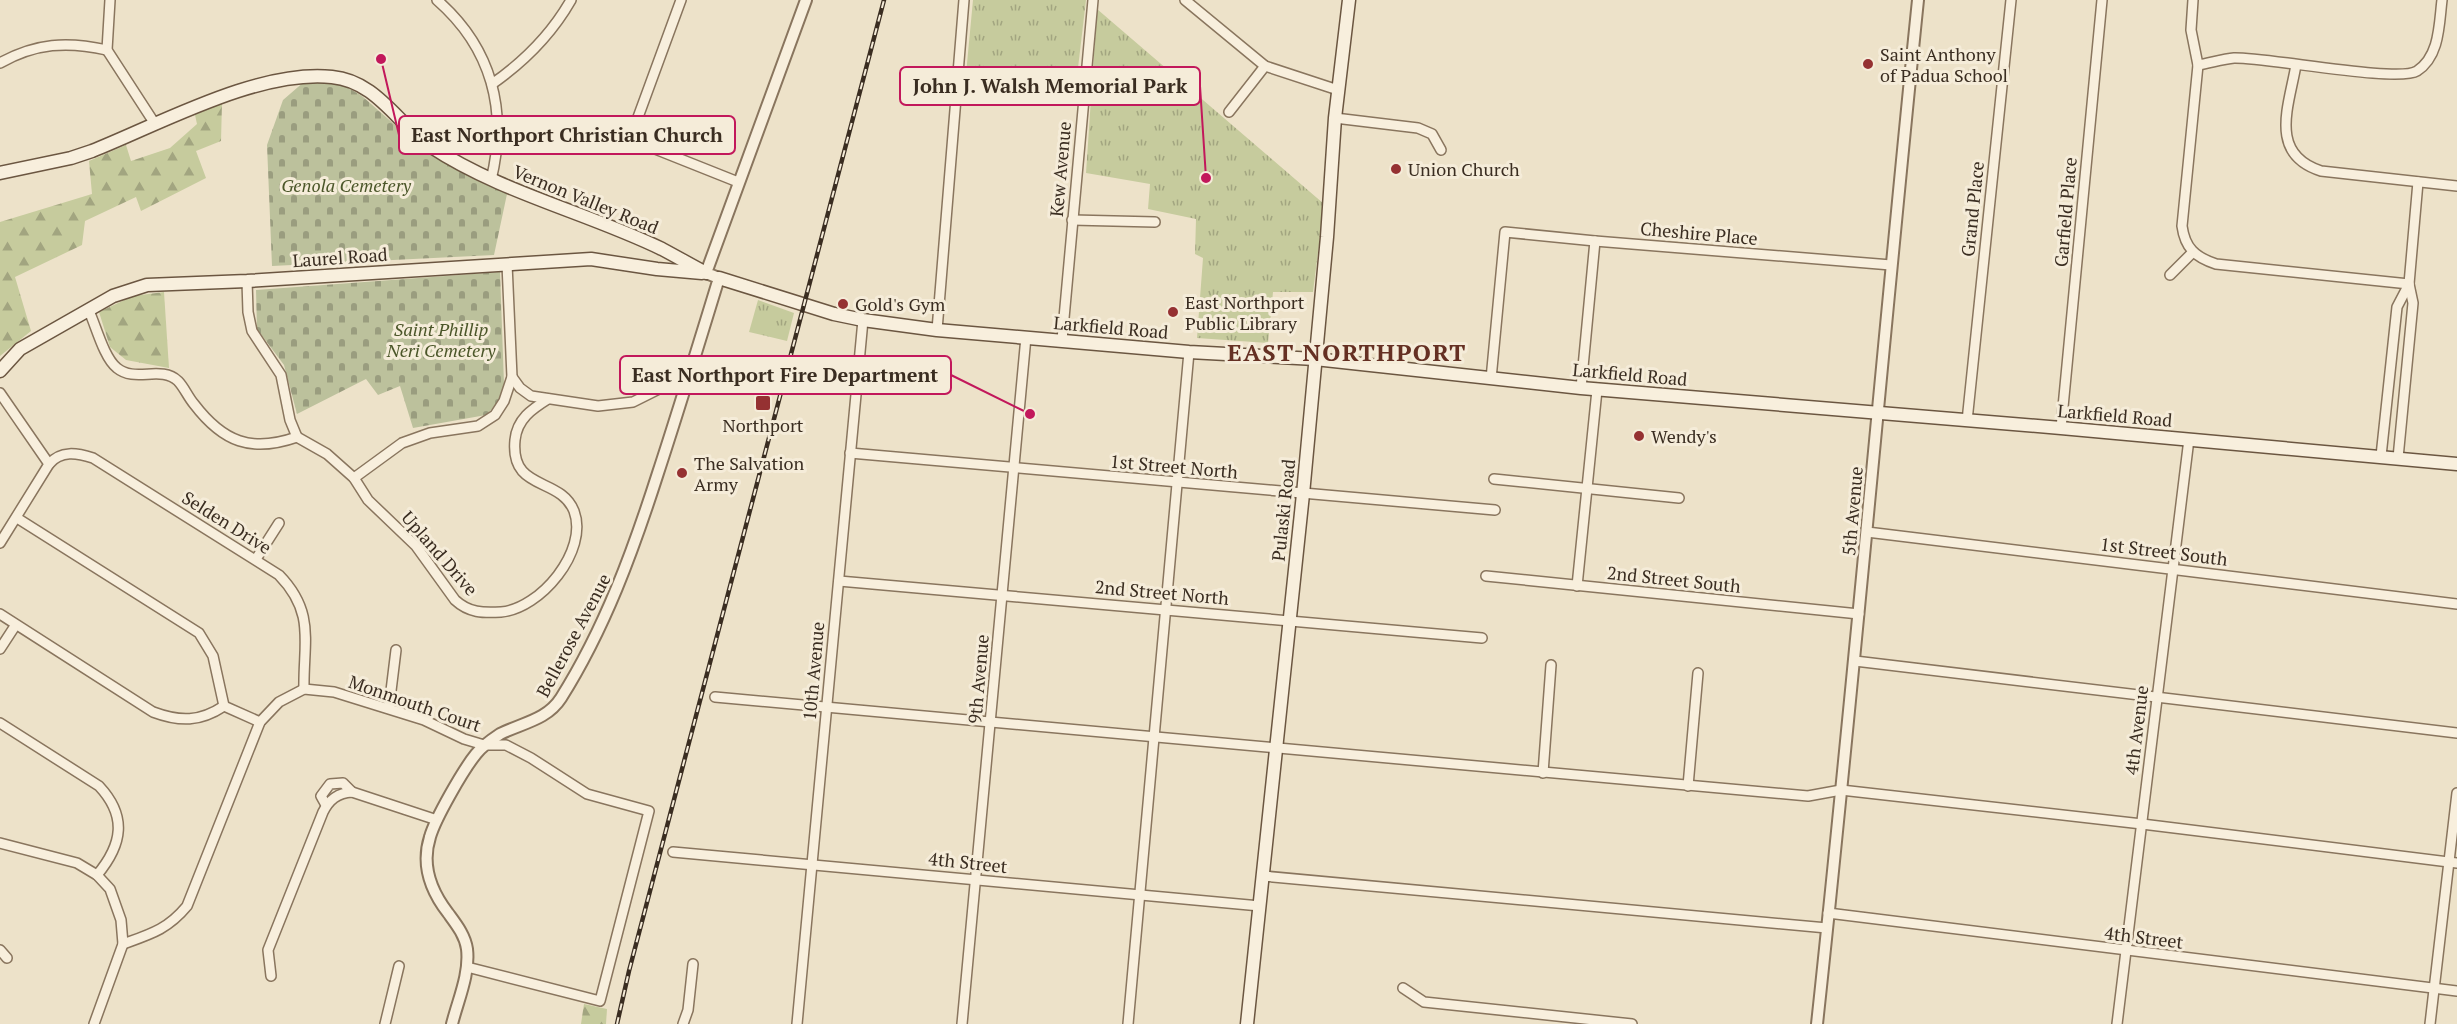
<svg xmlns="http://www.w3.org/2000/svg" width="2457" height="1024" viewBox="0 0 2457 1024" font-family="'PT Serif',serif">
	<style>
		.forest { fill: url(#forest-firs) }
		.cemetery { fill: url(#cemetery-stones) }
		.park { fill: url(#park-tufts) }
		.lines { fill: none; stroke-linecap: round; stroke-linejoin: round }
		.minor-casing { stroke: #89755e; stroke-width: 12 }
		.tertiary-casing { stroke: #89755e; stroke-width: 14 }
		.secondary-casing { stroke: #6b5641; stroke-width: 15 }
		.minor { stroke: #f8efdd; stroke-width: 9 }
		.tertiary { stroke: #f8efdd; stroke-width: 10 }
		.secondary { stroke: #f8efdd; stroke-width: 12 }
		.rail-casing { stroke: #3a2d21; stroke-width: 4.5 }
		.rail { stroke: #f5ecd9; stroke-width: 2; stroke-dasharray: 7; stroke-linecap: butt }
		.poi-dot { fill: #953132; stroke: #f5ecd9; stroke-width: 2 }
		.labels { text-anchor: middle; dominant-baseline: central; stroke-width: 6; stroke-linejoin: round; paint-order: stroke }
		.poi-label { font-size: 18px; fill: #3a2d21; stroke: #f5ecd9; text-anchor: start }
		.street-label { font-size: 18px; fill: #3a2d21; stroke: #f5ecd9 }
		.park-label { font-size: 18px; font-style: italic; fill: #4b5629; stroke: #f5ecd9 }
		.district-label { font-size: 24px; font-weight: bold; letter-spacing: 1.5px; fill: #653023; stroke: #f5ecd9 }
		.leader { fill: none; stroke: #c2185b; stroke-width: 2 }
		.callout-dot { fill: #c2185b; stroke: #f5ecd9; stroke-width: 2 }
		.callout { fill: #f5ecd9; stroke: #c2185b; stroke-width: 2 }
		.callout-label { font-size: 20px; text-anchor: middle; font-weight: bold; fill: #3a2d21 }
	</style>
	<defs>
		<pattern id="forest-firs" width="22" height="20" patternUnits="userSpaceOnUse" patternTransform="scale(1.5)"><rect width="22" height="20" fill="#c6cb9d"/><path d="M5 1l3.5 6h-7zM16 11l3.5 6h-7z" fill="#a2a580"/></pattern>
		<pattern id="cemetery-stones" width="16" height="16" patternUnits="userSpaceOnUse" patternTransform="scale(1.5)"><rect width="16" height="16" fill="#bcc19c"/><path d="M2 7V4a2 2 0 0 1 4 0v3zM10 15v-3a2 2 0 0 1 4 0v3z" fill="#9a9d7f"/></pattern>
		<pattern id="park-tufts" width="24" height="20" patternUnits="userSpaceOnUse" patternTransform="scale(1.5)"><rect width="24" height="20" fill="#c6cb9d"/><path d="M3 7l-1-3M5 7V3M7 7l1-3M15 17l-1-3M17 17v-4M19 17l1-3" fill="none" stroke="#a2a580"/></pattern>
	</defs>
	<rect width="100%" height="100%" fill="#ede2c9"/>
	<g class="forest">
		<path d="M 222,103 L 221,141 L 196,151 L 206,178 L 141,211 L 136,197 L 85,221 L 82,245 L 15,277 L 31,331 L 0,356 L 0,222 L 92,194 L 89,161 L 126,145 L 131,161 L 170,148 L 197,124 L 195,115 Z"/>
		<path d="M 164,292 L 169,368 L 126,360 L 110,347 L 99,312 L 133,296 Z"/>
		<path d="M 584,1004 L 607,1009 L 606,1024 L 581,1024 Z"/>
	</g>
	<g class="cemetery">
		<path d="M 305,81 L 342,84 L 362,96 L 420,147 L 507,194 L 494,255 L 272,266 L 267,145 L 283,100 Z"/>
		<path d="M 500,272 L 504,384 L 497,404 L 486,415 L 413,428 L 400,386 L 378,395 L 366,379 L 297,414 L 284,365 L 257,329 L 256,290 Z"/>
	</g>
	<g class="park">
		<path d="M 973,0 L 1086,0 L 1076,85 L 966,74 Z"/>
		<path d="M 1097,9 L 1324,204 L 1313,292 L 1273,292 L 1268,343 L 1197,338 L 1203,258 L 1195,254 L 1196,219 L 1148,209 L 1150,184 L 1086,173 Z"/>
		<path d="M 758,300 L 794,313 L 787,341 L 749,332 Z"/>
	</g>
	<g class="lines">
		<defs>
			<g id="minor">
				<path d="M 110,0 L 107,50 L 155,124"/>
				<path d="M 437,0 C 492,48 508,111 491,180"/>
				<path d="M 681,0 L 630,139 L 738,182"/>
				<path d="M 1185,0 L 1265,66 L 1338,90"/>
				<path d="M 2193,0 L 2191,30 L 2198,65 L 2182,226 C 2185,248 2195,257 2216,264 L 2409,284"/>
				<path d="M 0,63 C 36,43 67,41 107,50"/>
				<path d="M 2198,65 C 2210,63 2223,59 2234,58 C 2267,57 2398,83 2417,71 C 2440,56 2439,24 2442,0"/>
				<path d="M 2296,65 C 2289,106 2268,154 2321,171 L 2457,186"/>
				<path d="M 957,82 L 1084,92"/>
				<path d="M 492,84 C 525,61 551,35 571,0"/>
				<path d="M 1229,112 L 1265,66"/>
				<path d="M 1335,118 L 1418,128 L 1432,134 L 1441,150"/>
				<path d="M 1072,220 L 1155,222"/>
				<path d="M 2170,275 L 2192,253"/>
				<path d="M 247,281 L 248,312 L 252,331 L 281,375 L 290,420 L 297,437"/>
				<path d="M 89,311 C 96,326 104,358 117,368 C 135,383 161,365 178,381 C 184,387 188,397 194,404 C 223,442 251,453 297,437 L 327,454 L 354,478 L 368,500 L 416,546 L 455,600 C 469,613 483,613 501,612 C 540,609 589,551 574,511 C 560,476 510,492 515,440 C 517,419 532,409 548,399"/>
				<path d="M 937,330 L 964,0"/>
				<path d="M 1062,340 L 1093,0"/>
				<path d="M 512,377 L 520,388 L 531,396 L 598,406 L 633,402 L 667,385 L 688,379"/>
				<path d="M 1491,379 L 1505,232 L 1595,241 L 1891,265"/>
				<path d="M 1581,388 L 1595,241"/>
				<path d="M 0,393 L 49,464 L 0,543"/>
				<path d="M 1967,421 L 2011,0"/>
				<path d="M 2061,428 L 2102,0"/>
				<path d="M 850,453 L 1495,510"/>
				<path d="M 2381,456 L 2397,307 L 2409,284"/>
				<path d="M 2398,458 L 2413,303 L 2409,284 L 2418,182"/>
				<path d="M 49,464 C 61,450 77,453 93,458 L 279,575 C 316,613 303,643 304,689"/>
				<path d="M 354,478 L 402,443 L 430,433 L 478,426 L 495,415 L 504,401 L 512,377 L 507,264"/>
				<path d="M 1494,479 L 1679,498"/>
				<path d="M 17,518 L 199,633 L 213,656 L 224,706"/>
				<path d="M 1867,532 L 2457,604"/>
				<path d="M 256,559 L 279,523"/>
				<path d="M 1486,576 L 1859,614"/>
				<path d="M 839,581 L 1482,638"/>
				<path d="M 1577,586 L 1597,390"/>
				<path d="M 0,614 L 153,712 C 180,722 200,722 224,706"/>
				<path d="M 0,649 L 15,626"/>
				<path d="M 1855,661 L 2457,733"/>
				<path d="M 715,697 L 1808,796 L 1841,790 L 2142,824 L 2457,863"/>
				<path d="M 224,706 L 260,722"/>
				<path d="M 389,707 L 396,650"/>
				<path d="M 0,723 L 99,786 C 127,816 123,844 97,875"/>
				<path d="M 1543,773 L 1551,665"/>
				<path d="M 1688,786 L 1698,673"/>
				<path d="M 326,805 L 321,796 L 330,784 L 343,783 L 352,792"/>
				<path d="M 0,843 L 77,863 L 97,875 L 110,889 L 121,920 L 123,944 L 94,1024"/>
				<path d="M 673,852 L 1260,906"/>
				<path d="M 1263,876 L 1827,928"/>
				<path d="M 1828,913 L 2457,991"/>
				<path d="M 123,944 C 151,934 168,929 187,906 L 260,722 L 279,702 L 304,689 L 334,692 L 424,720 L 464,739 L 484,745 L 506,745 L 531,758 L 587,794 L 649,811 L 600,1001 L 467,967"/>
				<path d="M 0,950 L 7,958"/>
				<path d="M 271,976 L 268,950 L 323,812 C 329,800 337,793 352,792 L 437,820"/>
				<path d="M 1403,988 L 1424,1002 L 1632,1024"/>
				<path d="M 385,1024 L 399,966"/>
				<path d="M 683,1024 L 688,1010 L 693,964"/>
				<path d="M 797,1024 L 863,320"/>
				<path d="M 962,1024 L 1026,337"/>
				<path d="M 1128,1024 L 1189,352"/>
				<path d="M 2117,1024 L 2189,439"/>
				<path d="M 2430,1024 L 2457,793"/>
			</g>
			<g id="tertiary">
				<path d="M 452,1024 C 458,1000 470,974 467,949 C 465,935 456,924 448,913 C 431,891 421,865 430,837 C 435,819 463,770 476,754 C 482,746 491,740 500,734 C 522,723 547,720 561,698 C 605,628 633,551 658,473 C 679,409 699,343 719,278 L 706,273 L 806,0"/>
				<path d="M 1817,1024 C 1854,683 1883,341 1918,0"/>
			</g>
			<g id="secondary">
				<path d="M 0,173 L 71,158 L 92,151 C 160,124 259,69 332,77 C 376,81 397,123 430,146 C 501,193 586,212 662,249 C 677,257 691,265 706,273"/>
				<path d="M 719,278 L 834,314 L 863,320 L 937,330 L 1189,352 L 1315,359 L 1581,388 L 2061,428 L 2457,464"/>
				<path d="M 0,371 L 20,349 L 113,296 L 147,285 L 247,281 L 591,259 L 657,269 L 702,273"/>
				<path d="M 1247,1024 L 1303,494 L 1327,237 L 1335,118 L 1349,0"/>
			</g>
		</defs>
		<use href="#minor" class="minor-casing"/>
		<use href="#tertiary" class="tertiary-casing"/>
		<use href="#secondary" class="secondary-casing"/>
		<use href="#minor" class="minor"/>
		<use href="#tertiary" class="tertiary"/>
		<use href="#secondary" class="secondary"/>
		<defs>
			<path id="rail" d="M 617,1024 L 629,971 L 884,0"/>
		</defs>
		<use href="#rail" class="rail-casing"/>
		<use href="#rail" class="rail"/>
	</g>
	<g class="poi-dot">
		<circle cx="1868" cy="64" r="6"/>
		<circle cx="1396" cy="169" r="6"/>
		<circle cx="843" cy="304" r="6"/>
		<circle cx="1173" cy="312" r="6"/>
		<rect x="755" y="395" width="16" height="16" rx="3"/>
		<circle cx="1639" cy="436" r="6"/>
		<circle cx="682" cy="473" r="6"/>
	</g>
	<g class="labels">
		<g class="poi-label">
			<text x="1880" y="54">Saint Anthony<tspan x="1880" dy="21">of Padua School</tspan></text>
			<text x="1408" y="169">Union Church</text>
			<text x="1185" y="302">East Northport<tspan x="1185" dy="21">Public Library</tspan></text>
			<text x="855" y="304">Gold's Gym</text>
			<text x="763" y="425" text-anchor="middle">Northport</text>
			<text x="1651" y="436">Wendy's</text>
			<text x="694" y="463">The Salvation<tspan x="694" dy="21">Army</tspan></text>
		</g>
		<g class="street-label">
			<text transform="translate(1060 169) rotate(-85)">Kew Avenue</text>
			<text transform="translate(586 199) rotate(22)">Vernon Valley Road</text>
			<text transform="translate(1972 209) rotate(-84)">Grand Place</text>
			<text transform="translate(2065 212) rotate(-85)">Garfield Place</text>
			<text transform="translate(1699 233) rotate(5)">Cheshire Place</text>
			<text transform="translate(340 257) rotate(-4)">Laurel Road</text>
			<text transform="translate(1111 327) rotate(5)">Larkfield Road</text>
			<text transform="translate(1630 374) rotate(5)">Larkfield Road</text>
			<text transform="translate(2115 415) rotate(5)">Larkfield Road</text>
			<text transform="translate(1174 466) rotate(5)">1st Street North</text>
			<text transform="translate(1283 510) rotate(-84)">Pulaski Road</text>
			<text transform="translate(1852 511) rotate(-85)">5th Avenue</text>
			<text transform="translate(227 522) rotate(32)">Selden Drive</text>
			<text transform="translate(2164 551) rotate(7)">1st Street South</text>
			<text transform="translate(440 553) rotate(49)">Upland Drive</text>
			<text transform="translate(1674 579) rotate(6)">2nd Street South</text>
			<text transform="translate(1162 592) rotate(5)">2nd Street North</text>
			<text transform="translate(573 635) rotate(-62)">Bellerose Avenue</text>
			<text transform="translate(813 671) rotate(-85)">10th Avenue</text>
			<text transform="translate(978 679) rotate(-85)">9th Avenue</text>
			<text transform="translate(415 703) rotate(19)">Monmouth Court</text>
			<text transform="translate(2136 730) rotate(-83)">4th Avenue</text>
			<text transform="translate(968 862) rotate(6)">4th Street</text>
			<text transform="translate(2144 937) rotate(7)">4th Street</text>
		</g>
		<g class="park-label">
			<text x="346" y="185">Genola Cemetery</text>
			<text x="441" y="329">Saint Phillip<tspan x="441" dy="21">Neri Cemetery</tspan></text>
		</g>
		<g class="district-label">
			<text x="1347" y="352">EAST NORTHPORT</text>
		</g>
	</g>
	<path class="leader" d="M1206 178L1200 86M381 59L399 135M1030 414L951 375"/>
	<g class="callout-dot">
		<circle cx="1206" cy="178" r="6"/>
		<circle cx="381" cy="59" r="6"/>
		<circle cx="1030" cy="414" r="6"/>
	</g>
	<g class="callout">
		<rect x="900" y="67" width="300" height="38" rx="6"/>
		<rect x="399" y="116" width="336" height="38" rx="6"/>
		<rect x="620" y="356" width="331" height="38" rx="6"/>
	</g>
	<g class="callout-label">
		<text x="1050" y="93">John J. Walsh Memorial Park</text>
		<text x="567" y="142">East Northport Christian Church</text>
		<text x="785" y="382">East Northport Fire Department</text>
	</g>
</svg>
